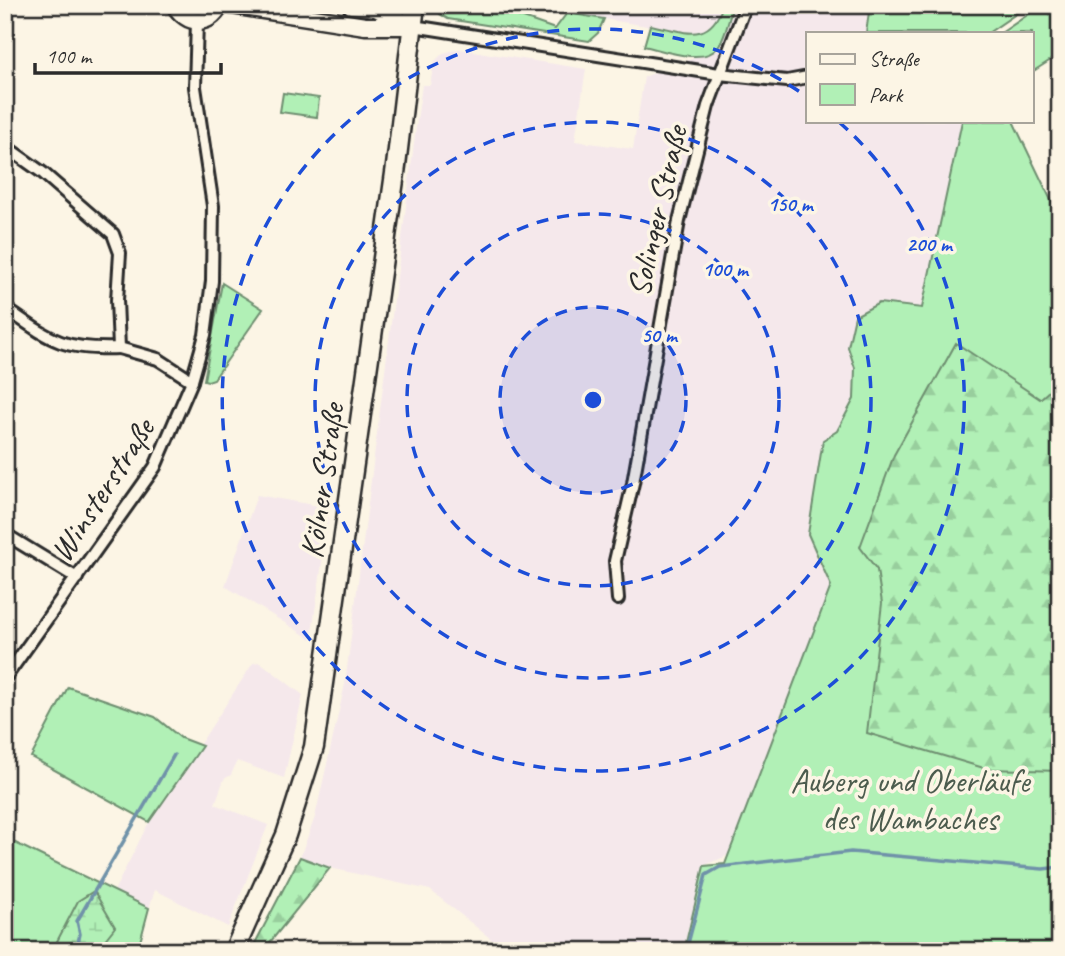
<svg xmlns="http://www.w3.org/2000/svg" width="1065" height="956" viewBox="0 0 1065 956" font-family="Caveat,sans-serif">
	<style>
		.built { fill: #f5e8eb }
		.green { fill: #b1f0b6; stroke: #6e8e70; stroke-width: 2 }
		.forest { fill: url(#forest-firs); stroke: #6e8e70; stroke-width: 2 }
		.wetland { fill: url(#wetland-marsh); stroke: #6e8e70; stroke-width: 2 }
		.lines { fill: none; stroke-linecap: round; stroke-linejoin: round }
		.stream { stroke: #7092a9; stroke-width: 3.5 }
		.street-casing { stroke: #2b2b2b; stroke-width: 16 }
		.secondary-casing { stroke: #2b2b2b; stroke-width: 21 }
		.primary-casing { stroke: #2b2b2b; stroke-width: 23 }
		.street { stroke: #fcf5e5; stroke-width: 10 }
		.secondary { stroke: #fcf5e5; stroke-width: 16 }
		.primary { stroke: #fcf5e5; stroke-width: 18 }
		.ring { fill: none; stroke: #1d4ed8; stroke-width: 3.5; stroke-dasharray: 12 9 }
		.labels { text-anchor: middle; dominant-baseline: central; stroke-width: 7; stroke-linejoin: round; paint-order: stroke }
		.street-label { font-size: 33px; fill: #2b2b2b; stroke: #fcf5e5 }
		.park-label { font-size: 33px; fill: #4c5c4e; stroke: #fcf5e5 }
		.centre { fill: #1d4ed8; stroke: #fcf5e5; stroke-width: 3.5 }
		.ring-label { font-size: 21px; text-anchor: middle; font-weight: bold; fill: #1d4ed8; stroke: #fcf5e5; stroke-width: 7; stroke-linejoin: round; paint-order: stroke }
	</style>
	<defs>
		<pattern id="forest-firs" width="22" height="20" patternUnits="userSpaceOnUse" patternTransform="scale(1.75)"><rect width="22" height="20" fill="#b1f0b6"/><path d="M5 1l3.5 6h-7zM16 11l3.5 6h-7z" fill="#98ce9d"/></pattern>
		<pattern id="wetland-marsh" width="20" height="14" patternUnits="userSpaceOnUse" patternTransform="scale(1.75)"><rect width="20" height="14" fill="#b1f0b6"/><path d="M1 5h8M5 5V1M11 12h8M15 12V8" fill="none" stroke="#98ce9d"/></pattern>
	</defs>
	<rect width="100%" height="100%" fill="#fcf5e5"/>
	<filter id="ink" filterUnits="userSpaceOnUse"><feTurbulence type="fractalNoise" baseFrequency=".0143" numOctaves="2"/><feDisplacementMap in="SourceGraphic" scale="14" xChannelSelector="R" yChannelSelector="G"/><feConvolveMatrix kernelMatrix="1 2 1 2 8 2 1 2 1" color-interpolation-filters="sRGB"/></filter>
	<g filter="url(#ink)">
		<g class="built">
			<path d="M 574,5 L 870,5 L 866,33 L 808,33 L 808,121 L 962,121 L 922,308 L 879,303 L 848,347 L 855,368 L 854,399 L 837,431 L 808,534 L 832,586 L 729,855 L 705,865 L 683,951 L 506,951 L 430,890 L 330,868 L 300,857 L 315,817 L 345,684 L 417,120 L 422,85 L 430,85 L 434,62 L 443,53 L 459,49 L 586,69 L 575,141 L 633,149 L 644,77 L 694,58 L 702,35 L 567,13 Z"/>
			<path d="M 257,495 L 330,508 L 311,639 L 225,586 Z"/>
			<path d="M 260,662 L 303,695 L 284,778 L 237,761 L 231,775 L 224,779 L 215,804 L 268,825 L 228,927 L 155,890 L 149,908 L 114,891 L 149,822 L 253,663 Z"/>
		</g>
		<g class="green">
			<path d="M 435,5 L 486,5 L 555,29 L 567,13 L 604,19 L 598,33 L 589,41 L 448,19 L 440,14 Z"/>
			<path d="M 723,5 L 733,5 C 729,18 726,37 718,47 C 705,66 662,50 644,46 L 650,25 C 684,31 709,46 723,5 Z"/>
			<path d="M 870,5 L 1029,5 L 988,33 L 866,33 Z"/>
			<path d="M 1042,5 L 1060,5 L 1060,54 L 1032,72 L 1032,33 L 1001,33 Z"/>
			<path d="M 283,93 L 319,98 L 317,117 L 280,112 Z"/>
			<path d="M 962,121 L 1013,121 L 1060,219 L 1060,951 L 684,951 L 704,866 L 725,864 L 831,586 L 808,534 L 823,440 L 837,431 L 854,399 L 855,368 L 848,347 L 855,316 L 879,303 L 922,308 Z"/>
			<path d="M 222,283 L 263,309 L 214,379 L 208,381 L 204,380 Z"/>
			<path d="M 68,687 L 155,717 L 181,738 L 202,746 L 149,822 L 31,757 Z"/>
			<path d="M 5,838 L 149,908 L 140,942 L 114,951 L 5,951 Z"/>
		</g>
		<g class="forest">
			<path d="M 956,343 L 1040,399 L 1060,381 L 1060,771 L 987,769 L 867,733 L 882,603 L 877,570 L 860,547 L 894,455 Z"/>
			<path d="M 300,857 L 330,868 L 263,951 L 251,951 Z"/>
		</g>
		<path class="wetland" d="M 94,891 L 115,927 L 96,951 L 52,951 L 78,901 Z"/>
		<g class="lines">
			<g class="stream">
				<path d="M 76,951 L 80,934 L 77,921 L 174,755"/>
				<path d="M 686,951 L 706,875 L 720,867 L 851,852 L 1043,869 L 1060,867"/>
			</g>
			<defs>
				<g id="street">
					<path d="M 413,26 L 719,74 L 787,81 L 808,77"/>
					<path d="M 5,146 L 43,173 L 113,234 L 120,253 L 117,300 L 119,348 C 61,350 51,340 5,308"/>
					<path d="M 119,348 L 158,359 L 192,381"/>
					<path d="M 5,534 L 77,578"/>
					<path d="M 618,599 L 615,561 L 633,483 L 679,221 L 708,106 L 746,5"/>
					<path d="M 5,678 L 155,467 L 192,381 L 205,335 L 212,281 L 213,206 L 195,87 L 197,22"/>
				</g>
				<g id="secondary">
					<path d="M 175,5 C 187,25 209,27 220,5"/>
					<path d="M 231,5 L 365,26 L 413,26"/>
					<path d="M 351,5 L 376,8 L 410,25"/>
				</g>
				<path id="primary" d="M 234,951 L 286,835 L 314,747 L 396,166 L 415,5"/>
			</defs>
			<use href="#street" class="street-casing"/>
			<use href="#secondary" class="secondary-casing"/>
			<use href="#primary" class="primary-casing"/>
			<use href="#street" class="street"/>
			<use href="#secondary" class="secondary"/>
			<use href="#primary" class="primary"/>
		</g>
	</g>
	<circle cx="593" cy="400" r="93" fill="#1d4ed8" fill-opacity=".12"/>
	<g class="ring">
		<circle cx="593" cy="400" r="93"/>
		<circle cx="593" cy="400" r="186"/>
		<circle cx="593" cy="400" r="278"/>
		<path d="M839 122A371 371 0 1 1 806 96"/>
	</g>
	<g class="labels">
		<g class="street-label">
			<text transform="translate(657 211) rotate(-77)">Solinger Straße</text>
			<text transform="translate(322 481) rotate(-82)">Kölner Straße</text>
			<text transform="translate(102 490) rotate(-57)">Winsterstraße</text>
		</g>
		<g class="park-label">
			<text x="910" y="781">Auberg und Oberläufe<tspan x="910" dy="38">des Wambaches</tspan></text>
		</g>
	</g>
	<circle cx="593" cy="400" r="10" class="centre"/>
	<g class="ring-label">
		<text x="790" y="211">150 m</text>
		<text x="929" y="251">200 m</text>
		<text x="725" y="276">100 m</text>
		<text x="659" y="342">50 m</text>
	</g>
	<rect width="1065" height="956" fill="none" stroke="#fcf5e5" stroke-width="28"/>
	<rect x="14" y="14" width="1037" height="928" fill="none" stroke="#2b2b2b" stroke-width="2.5" filter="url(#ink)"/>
	<rect x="806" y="32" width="228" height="91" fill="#fcf5e5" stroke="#a8a49b" stroke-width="2"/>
	<rect x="820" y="54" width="35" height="10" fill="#fcf5e5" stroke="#a8a49b" stroke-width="2"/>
	<text x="869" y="66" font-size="21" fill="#2b2b2b">Straße</text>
	<rect x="820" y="84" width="35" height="21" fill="#b1f0b6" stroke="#a8a49b" stroke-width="2"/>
	<text x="869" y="102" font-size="21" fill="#2b2b2b">Park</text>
	<path d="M35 63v10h186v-10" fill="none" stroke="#2b2b2b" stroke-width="3.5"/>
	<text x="46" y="63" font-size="21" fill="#2b2b2b" stroke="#fcf5e5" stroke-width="5" paint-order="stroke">100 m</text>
</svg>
